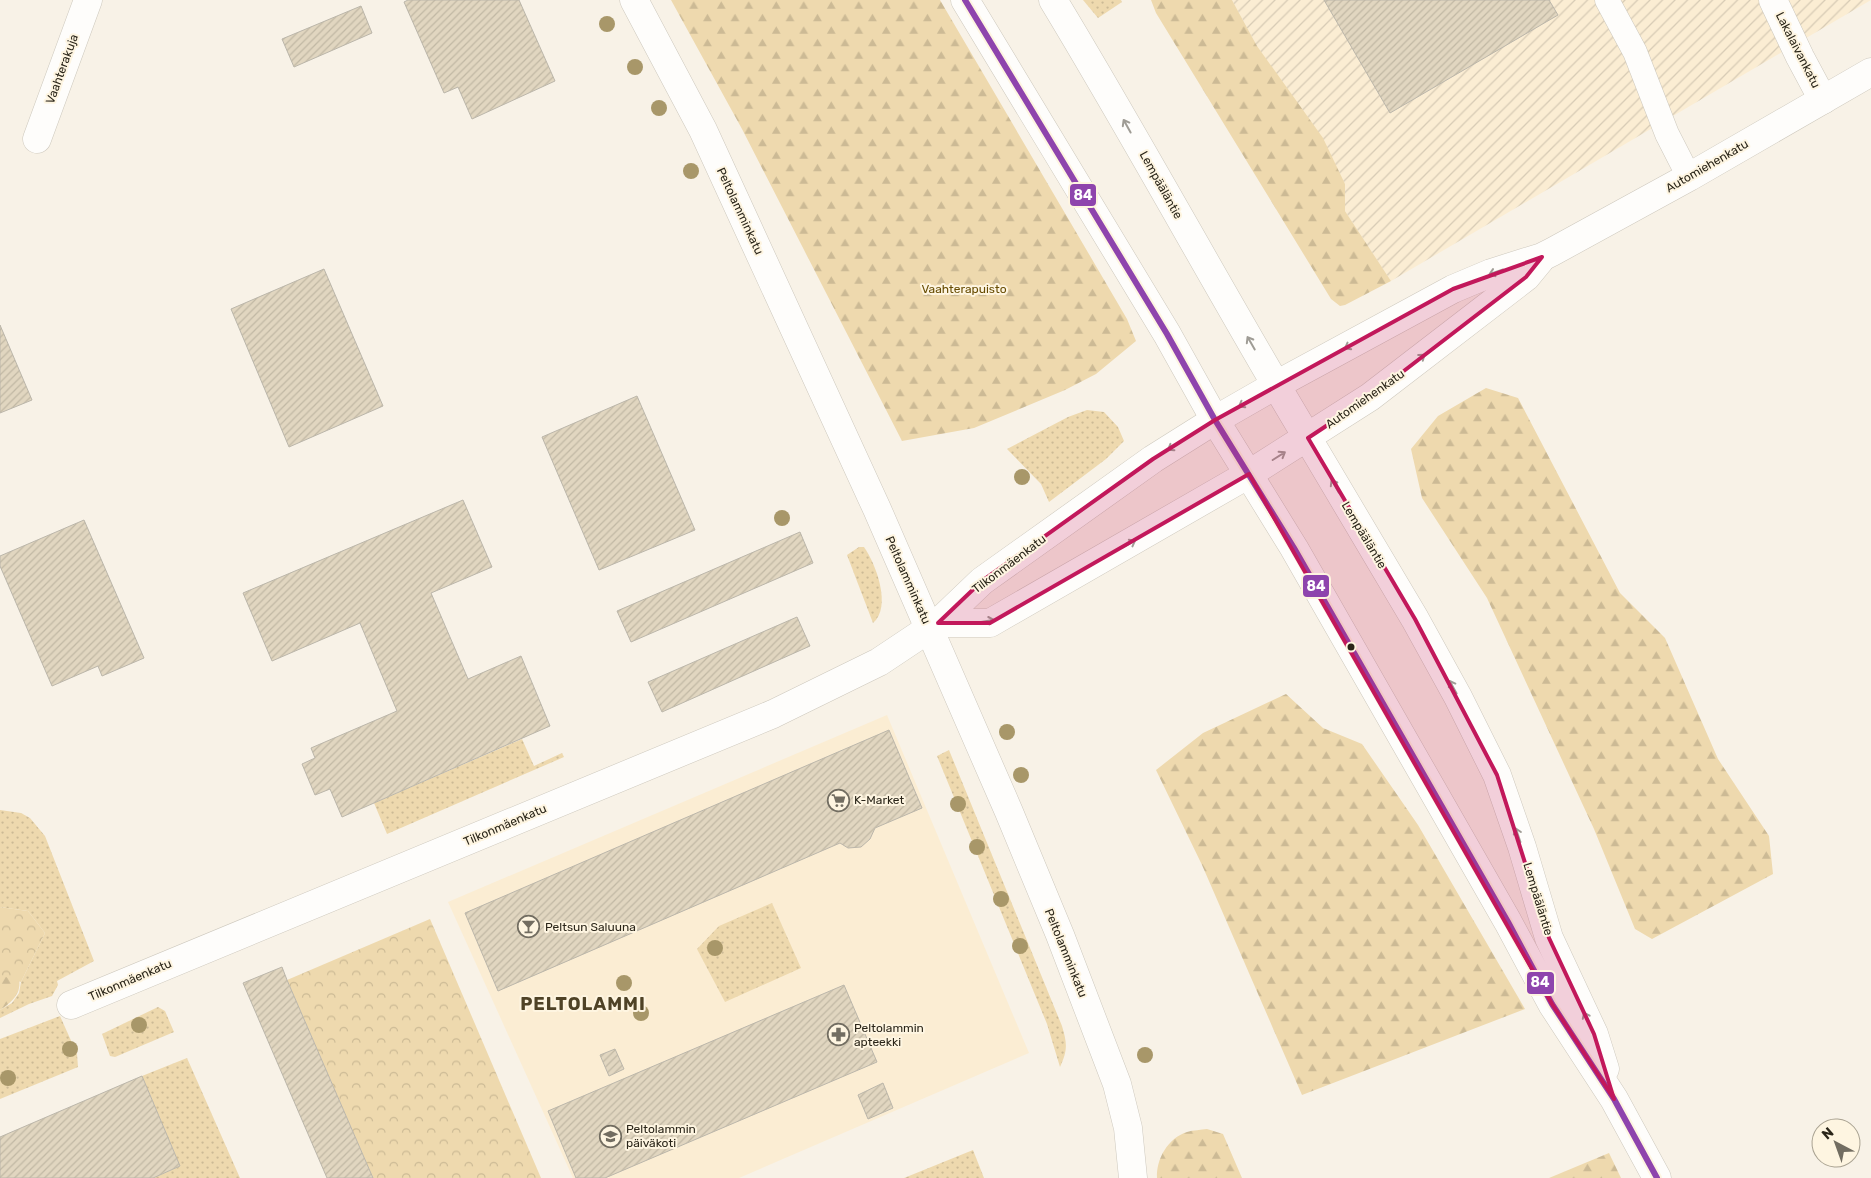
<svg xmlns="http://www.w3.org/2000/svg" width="1871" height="1178" viewBox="0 0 1871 1178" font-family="Rubik,sans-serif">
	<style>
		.built { fill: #fbedd3 }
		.industrial { fill: url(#industrial-furrows) }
		.grass { fill: url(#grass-dots) }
		.forest { fill: url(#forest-firs) }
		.park { fill: url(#park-crowns) }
		.building { fill: url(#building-hatch); stroke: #bbb6aa }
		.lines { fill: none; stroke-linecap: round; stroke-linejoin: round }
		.service-casing { stroke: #cdc8bd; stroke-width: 25 }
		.minor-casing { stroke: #cdc8bd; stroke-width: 29 }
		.tertiary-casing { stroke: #cdc8bd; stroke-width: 29 }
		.secondary-casing { stroke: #cdc8bd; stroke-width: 29 }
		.primary-casing { stroke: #cdc8bd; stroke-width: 29 }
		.service { stroke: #fefdfb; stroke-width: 24 }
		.minor { stroke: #fefdfb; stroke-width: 28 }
		.tertiary { stroke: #fefdfb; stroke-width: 28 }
		.secondary { stroke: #fefdfb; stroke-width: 28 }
		.primary { stroke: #fefdfb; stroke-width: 28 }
		.bus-1-casing { stroke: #fef5e1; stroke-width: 10 }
		.bus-1 { stroke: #8e44ad; stroke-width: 6 }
		.tree { fill: #a89769 }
		.oneway { stroke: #9f9c95 }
		.marked { fill: #c2185b; fill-opacity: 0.2; stroke: #c2185b; stroke-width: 4; stroke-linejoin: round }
		.bus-dot { fill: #2a2519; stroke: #fef5e1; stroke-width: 2 }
		.labels { text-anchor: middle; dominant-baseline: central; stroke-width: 4; stroke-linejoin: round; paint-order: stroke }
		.street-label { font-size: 12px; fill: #2a2519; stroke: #fef5e1 }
		.park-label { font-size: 12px; fill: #674c02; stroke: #fef5e1 }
		.poi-label { font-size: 12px; fill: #2a2519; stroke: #fef5e1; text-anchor: start }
		.district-label { font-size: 18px; font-weight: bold; letter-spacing: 1px; fill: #4f4226; stroke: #fef5e1 }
		.line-badge { stroke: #fef5e1; stroke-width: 2 }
		.badge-label { font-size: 14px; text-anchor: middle; font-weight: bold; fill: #fff }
	</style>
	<defs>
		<pattern id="industrial-furrows" width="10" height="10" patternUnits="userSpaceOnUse" patternTransform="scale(1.25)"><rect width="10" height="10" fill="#fbedd3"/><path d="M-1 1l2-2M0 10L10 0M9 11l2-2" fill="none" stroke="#d7cbb5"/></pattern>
		<pattern id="grass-dots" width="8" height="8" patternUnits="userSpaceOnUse" patternTransform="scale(1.25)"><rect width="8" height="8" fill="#eed9ae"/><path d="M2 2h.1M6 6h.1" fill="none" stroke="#ccba95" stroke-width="1.8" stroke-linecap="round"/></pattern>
		<pattern id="forest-firs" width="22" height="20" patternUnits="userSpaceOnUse" patternTransform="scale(1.25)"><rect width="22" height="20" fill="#eed9ae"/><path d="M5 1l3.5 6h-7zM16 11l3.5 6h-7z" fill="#ccba95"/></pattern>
		<pattern id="park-crowns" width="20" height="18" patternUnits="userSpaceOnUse" patternTransform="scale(1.25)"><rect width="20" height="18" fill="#eed9ae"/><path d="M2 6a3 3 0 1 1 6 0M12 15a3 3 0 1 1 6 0" fill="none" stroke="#ccba95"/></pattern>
		<pattern id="building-hatch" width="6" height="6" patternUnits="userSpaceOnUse" patternTransform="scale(1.25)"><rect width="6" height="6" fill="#e1d6c0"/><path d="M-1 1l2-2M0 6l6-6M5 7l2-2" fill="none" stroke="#c1b8a4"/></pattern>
	</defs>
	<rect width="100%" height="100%" fill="#f8f2e7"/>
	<path class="built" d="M 887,715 L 1029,1053 L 739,1178 L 573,1178 L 448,902 Z"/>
	<path class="industrial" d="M 1232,0 L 1871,0 L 1391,281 L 1345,211 L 1345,184 L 1257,46 Z"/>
	<g class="grass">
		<path d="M 1083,0 L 1121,0 L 1122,2 L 1098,18 Z"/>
		<path d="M 1087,410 L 1104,412 L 1118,427 L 1124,441 L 1106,459 L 1049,502 L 1041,484 L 1007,449 L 1068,417 Z"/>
		<path d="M 859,547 L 864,547 C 876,564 892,607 873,623 L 847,555 Z"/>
		<path d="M 522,739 L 534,766 L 562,753 L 564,757 L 387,834 L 374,803 Z"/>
		<path d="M 949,750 L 1062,1026 C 1067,1043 1068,1050 1060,1067 L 1047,1024 L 937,756 Z"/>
		<path d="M 0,810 L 21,813 L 30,818 L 45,836 L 94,961 L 57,981 L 58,985 L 52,996 L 29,1004 L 0,1018 L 0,1010 L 12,1003 L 19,993 L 21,982 L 45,933 L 28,911 L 0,907 Z"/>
		<path d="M 772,903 L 801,968 L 725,1002 L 697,949 L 719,926 Z"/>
		<path d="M 158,1007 L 165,1011 L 174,1032 L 115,1057 L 110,1056 L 102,1034 Z"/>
		<path d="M 60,1016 L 77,1054 L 78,1067 L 0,1099 L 0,1039 Z"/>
		<path d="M 187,1058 L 240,1178 L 153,1178 L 180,1166 L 142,1076 Z"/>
		<path d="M 973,1150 L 984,1178 L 904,1178 Z"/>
	</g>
	<g class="forest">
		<path d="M 671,0 L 940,0 L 1127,319 L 1136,341 L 1096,374 L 1065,390 L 974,428 L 902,441 L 742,129 Z"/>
		<path d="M 1151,0 L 1232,0 L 1257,46 L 1323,138 L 1345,184 L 1345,211 L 1391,281 L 1345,305 L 1340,306 L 1331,299 L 1156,13 Z"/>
		<path d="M 1486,388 L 1518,398 L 1620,593 L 1665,638 L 1718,759 L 1769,836 L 1773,874 L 1652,939 L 1635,929 L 1594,829 L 1487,598 L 1422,498 L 1411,449 L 1438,416 Z"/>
		<path d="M 1286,694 L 1323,728 L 1362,744 L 1418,825 L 1525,1009 L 1302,1095 L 1202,865 L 1156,770 L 1203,733 Z"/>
		<path d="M 0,939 C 14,968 36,988 0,1010 Z"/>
		<path d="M 1207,1129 L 1223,1134 L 1242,1178 L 1157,1178 C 1156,1159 1168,1138 1187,1132 C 1193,1130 1201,1130 1207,1129 Z"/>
		<path d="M 1609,1153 L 1621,1178 L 1549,1178 Z"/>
	</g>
	<g class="park">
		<path d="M 0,907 L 28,911 L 45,933 L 21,982 L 0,975 Z"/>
		<path d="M 430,919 L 541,1178 L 373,1178 L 287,980 Z"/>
	</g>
	<g class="building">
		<path d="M 408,0 L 519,0 L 555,81 L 472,119 L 458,87 L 444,93 L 404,2 Z"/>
		<path d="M 1324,0 L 1549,0 L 1558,15 L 1390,113 Z"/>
		<path d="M 361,6 L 372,33 L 294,67 L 282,39 Z"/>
		<path d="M 324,269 L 383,406 L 289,447 L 231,309 Z"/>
		<path d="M 0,325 L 32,400 L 0,413 Z"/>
		<path d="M 637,396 L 695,530 L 599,570 L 542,437 Z"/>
		<path d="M 463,500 L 492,567 L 431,593 L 468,679 L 521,656 L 550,726 L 342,817 L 330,789 L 315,795 L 302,764 L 315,758 L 311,748 L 397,711 L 360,623 L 272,661 L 243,593 Z"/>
		<path d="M 84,520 L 144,658 L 102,676 L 98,666 L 52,686 L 0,566 L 0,556 Z"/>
		<path d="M 800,532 L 813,563 L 631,642 L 617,611 Z"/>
		<path d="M 797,617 L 810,646 L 662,712 L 648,682 Z"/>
		<path d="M 889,730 L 922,808 L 875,828 L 870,839 L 861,847 L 848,848 L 840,843 L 498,991 L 465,913 Z"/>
		<path d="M 282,967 L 287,980 L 373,1178 L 327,1178 L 243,983 Z"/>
		<path d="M 844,985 L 877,1062 L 605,1178 L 576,1178 L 548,1111 Z"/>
		<path d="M 615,1049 L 624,1069 L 609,1076 L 600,1055 Z"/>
		<path d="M 142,1076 L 180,1166 L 153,1178 L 0,1178 L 0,1137 Z"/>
		<path d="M 883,1083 L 893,1108 L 868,1119 L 858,1095 Z"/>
	</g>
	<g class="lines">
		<defs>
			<path id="service" d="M 1607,0 L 1635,52 L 1667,134 L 1689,177"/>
			<g id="minor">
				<path d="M 1773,0 L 1800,57 L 1823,100"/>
				<path d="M 37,139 L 88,0"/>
				<path d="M 71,1005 L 773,714 L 879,662 L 930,628"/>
			</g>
			<g id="tertiary">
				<path d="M 634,0 L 703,130 L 877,509 L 1009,812 L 1060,935 L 1117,1084 L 1128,1128 L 1133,1178"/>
				<path d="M 938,623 L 990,623 L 1249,474"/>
				<path d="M 930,628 L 938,623 L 982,581 L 1153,459 L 1215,420"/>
			</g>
			<g id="secondary">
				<path d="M 1276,385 L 1415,619 L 1458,697 L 1497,775 L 1522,847 L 1549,938 L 1594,1034 L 1605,1069"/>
				<path d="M 1249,474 L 1370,397 L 1526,277 L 1540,260"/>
				<path d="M 1657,1178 L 1614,1099 L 1552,1004 L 1508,922 L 1294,548 L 1215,420 L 1276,385 L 1453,289 L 1491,273 L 1542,257 L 1552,252 L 1689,177 L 1871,72"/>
			</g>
			<g id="primary">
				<path d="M 965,0 L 1167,334 L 1215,420"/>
				<path d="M 1053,0 C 1130,127 1201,257 1276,385"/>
			</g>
		</defs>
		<use href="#service" class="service-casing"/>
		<use href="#minor" class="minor-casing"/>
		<use href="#tertiary" class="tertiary-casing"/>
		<use href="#secondary" class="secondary-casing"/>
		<use href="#primary" class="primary-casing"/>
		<use href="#service" class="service"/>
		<use href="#minor" class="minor"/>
		<use href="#tertiary" class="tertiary"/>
		<use href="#secondary" class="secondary"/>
		<use href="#primary" class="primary"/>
		<defs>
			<path id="bus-1" d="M 965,0 L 1167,334 L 1215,420 L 1294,548 L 1508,922 L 1552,1004 L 1614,1099 L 1657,1178"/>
		</defs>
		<use href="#bus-1" class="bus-1-casing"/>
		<use href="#bus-1" class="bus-1"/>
	</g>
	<g class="tree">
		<circle cx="607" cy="24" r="8"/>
		<circle cx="635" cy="67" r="8"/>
		<circle cx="659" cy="108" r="8"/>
		<circle cx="691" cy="171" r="8"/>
		<circle cx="1022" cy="477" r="8"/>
		<circle cx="782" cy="518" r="8"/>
		<circle cx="1007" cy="732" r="8"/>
		<circle cx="1021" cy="775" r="8"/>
		<circle cx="958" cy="804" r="8"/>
		<circle cx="977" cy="847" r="8"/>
		<circle cx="1001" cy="899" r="8"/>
		<circle cx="1020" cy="946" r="8"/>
		<circle cx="715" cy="948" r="8"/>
		<circle cx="624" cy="983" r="8"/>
		<circle cx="641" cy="1013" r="8"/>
		<circle cx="139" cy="1025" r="8"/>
		<circle cx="70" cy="1049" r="8"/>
		<circle cx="1145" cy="1055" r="8"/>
		<circle cx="8" cy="1078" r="8"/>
	</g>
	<defs><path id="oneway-shaft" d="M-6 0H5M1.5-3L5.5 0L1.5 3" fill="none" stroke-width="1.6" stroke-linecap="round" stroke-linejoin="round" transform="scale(1.25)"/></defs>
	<g class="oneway">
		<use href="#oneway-shaft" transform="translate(1127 126) rotate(-119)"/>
		<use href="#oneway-shaft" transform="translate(1496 272) rotate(161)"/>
		<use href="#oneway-shaft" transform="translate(1251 343) rotate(-120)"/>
		<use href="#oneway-shaft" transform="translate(1351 345) rotate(151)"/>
		<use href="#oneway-shaft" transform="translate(1419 359) rotate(-38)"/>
		<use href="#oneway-shaft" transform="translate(1245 403) rotate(150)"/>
		<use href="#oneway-shaft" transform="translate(1174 446) rotate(148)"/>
		<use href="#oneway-shaft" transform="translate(1279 456) rotate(-32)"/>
		<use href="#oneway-shaft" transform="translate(1335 486) rotate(-120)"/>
		<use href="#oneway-shaft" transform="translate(1129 544) rotate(-29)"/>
		<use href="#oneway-shaft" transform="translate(987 621) rotate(-9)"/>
		<use href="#oneway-shaft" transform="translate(1453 687) rotate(-119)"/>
		<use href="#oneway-shaft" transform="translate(1518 835) rotate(-109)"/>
		<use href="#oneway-shaft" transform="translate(1587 1019) rotate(-115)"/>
	</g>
	<path class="marked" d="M 1542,257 L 1526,277 L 1370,397 L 1308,438 L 1415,619 L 1497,775 L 1549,938 L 1594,1034 L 1614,1099 L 1552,1004 L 1249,474 L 990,623 L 938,623 L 982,581 L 1153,459 L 1215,420 L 1453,289 Z"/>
	<defs>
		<symbol id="supermarket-ring" viewBox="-11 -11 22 22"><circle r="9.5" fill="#fef5e1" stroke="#726d61" stroke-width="1.5"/><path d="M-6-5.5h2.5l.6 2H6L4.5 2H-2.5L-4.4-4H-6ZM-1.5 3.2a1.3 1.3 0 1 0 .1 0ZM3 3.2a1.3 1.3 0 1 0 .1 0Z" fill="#726d61"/></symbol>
		<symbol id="bar-ring" viewBox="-11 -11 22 22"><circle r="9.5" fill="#fef5e1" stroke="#726d61" stroke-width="1.5"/><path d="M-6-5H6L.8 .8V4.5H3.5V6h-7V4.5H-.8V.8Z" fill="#726d61"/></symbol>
		<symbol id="pharmacy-ring" viewBox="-11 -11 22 22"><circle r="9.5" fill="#fef5e1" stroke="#726d61" stroke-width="1.5"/><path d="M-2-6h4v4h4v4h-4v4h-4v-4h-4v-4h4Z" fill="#726d61"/></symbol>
		<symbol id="school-ring" viewBox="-11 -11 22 22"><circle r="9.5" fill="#fef5e1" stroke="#726d61" stroke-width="1.5"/><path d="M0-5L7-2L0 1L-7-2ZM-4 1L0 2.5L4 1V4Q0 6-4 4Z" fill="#726d61"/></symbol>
	</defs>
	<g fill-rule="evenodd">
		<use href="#supermarket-ring" x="826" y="788" width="25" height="25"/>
		<use href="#bar-ring" x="516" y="914" width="25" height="25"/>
		<use href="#pharmacy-ring" x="826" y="1022" width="25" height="25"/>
		<use href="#school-ring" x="598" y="1124" width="25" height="25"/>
	</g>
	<circle class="bus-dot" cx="1351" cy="647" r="4.5"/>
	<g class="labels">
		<g class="street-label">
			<text transform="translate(1798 50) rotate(63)">Lakalaivankatu</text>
			<text transform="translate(62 69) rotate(-70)">Vaahterakuja</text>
			<text transform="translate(1707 166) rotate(-30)">Automiehenkatu</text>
			<text transform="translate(1161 185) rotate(61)">Lempääläntie</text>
			<text transform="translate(740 211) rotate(65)">Peltolamminkatu</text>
			<text transform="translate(1365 399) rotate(-35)">Automiehenkatu</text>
			<text transform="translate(1364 535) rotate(59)">Lempääläntie</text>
			<text transform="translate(1009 564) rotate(-37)">Tilkonmäenkatu</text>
			<text transform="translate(908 580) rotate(66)">Peltolamminkatu</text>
			<text transform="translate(505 825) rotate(-23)">Tilkonmäenkatu</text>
			<text transform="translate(1538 899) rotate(73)">Lempääläntie</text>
			<text transform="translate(1066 953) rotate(68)">Peltolamminkatu</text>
			<text transform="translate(130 980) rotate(-23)">Tilkonmäenkatu</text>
		</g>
		<g class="park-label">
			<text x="964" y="289">Vaahterapuisto</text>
		</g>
		<g class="poi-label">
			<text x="854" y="800">K-Market</text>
			<text x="545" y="927">Peltsun Saluuna</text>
			<text x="854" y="1028">Peltolammin<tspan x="854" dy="14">apteekki</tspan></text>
			<text x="626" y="1129">Peltolammin<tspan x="626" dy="14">päiväkoti</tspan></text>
		</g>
		<g class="district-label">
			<text x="583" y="1004">PELTOLAMMI</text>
		</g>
	</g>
	<g class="line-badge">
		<rect x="1069" y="183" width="28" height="24" rx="5" fill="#8e44ad"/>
		<rect x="1302" y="574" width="28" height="24" rx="5" fill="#8e44ad"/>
		<rect x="1526" y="971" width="29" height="24" rx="5" fill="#8e44ad"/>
	</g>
	<g class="badge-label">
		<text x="1083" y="200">84</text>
		<text x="1316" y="591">84</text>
		<text x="1540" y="987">84</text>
	</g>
	<g transform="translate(1836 1143) rotate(319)"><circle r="24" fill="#fef5e1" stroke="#a9a291"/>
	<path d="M0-4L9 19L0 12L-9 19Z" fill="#726d61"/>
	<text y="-8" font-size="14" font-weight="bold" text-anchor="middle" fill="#2a2519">N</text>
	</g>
</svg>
